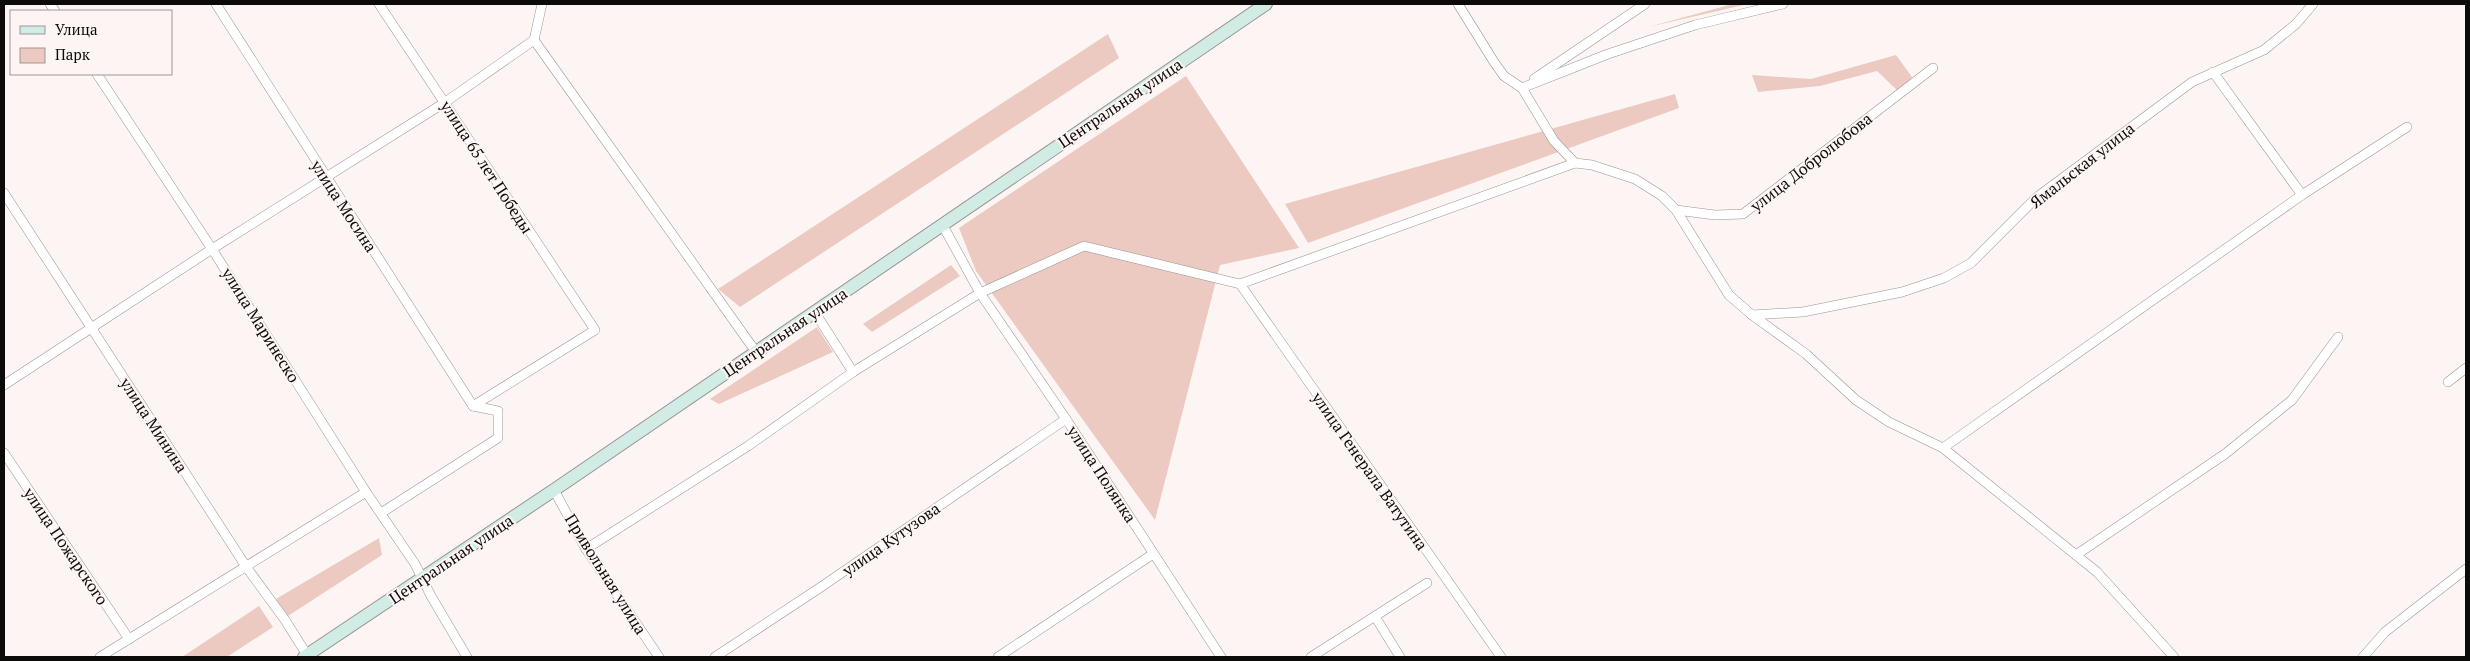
<svg xmlns="http://www.w3.org/2000/svg" width="2470" height="661" viewBox="0 0 2470 661" font-family="'PT Serif',serif">
	<style>
		.green { fill: #ecc9c1 }
		.lines { fill: none; stroke-linecap: round; stroke-linejoin: round }
		.minor-casing { stroke: #9a9392; stroke-width: 10 }
		.secondary-casing { stroke: #9a9392; stroke-width: 14 }
		.minor { stroke: #fff; stroke-width: 9 }
		.secondary { stroke: #d0ece5; stroke-width: 12 }
		.labels { text-anchor: middle; dominant-baseline: central; stroke-width: 4; stroke-linejoin: round; paint-order: stroke }
		.street-label { font-size: 16px; fill: #0d0b0a; stroke: #fdf5f3 }
	</style>
	<rect width="100%" height="100%" fill="#fdf5f3"/>
	<g class="green">
		<path d="M 1733,4 L 1748,4 L 1648,27 Z"/>
		<path d="M 1108,34 L 1119,58 L 740,307 L 718,289 Z"/>
		<path d="M 1896,55 L 1912,77 L 1900,93 L 1877,71 L 1820,86 L 1758,92 L 1752,75 L 1811,79 Z"/>
		<path d="M 1186,76 L 1299,248 L 1220,265 L 1155,520 L 976,271 L 959,228 Z"/>
		<path d="M 1675,94 L 1679,108 L 1308,243 L 1285,204 Z"/>
		<path d="M 951,265 L 960,276 L 872,332 L 863,324 Z"/>
		<path d="M 817,327 L 833,352 L 719,404 L 710,399 Z"/>
		<path d="M 379,538 L 382,555 L 288,616 L 276,599 Z"/>
		<path d="M 259,606 L 273,627 L 227,657 L 182,657 Z"/>
	</g>
	<g class="lines">
		<defs>
			<g id="minor">
				<path d="M 50,4 L 55,11"/>
				<path d="M 216,4 L 473,406"/>
				<path d="M 379,4 L 595,330 L 473,406 L 498,411 L 498,438 L 381,513"/>
				<path d="M 1458,4 L 1494,62 L 1504,76 L 1522,88 L 1554,141 L 1575,163 L 1592,165 L 1635,179 L 1662,196 L 1676,210 L 1729,295 L 1752,315 L 1806,354 L 1856,400 L 1889,422 L 1943,448 L 2097,572 L 2174,657"/>
				<path d="M 534,40 L 542,4"/>
				<path d="M 2213,72 L 2302,195"/>
				<path d="M 97,74 L 212,249 L 366,492 L 415,564 L 431,596 L 467,657"/>
				<path d="M 1534,79 L 1645,4"/>
				<path d="M 1522,88 L 1608,54 L 1695,25 L 1783,4"/>
				<path d="M 4,193 L 247,568 L 285,620 L 307,655"/>
				<path d="M 1676,210 L 1715,215 L 1743,214 L 1933,68"/>
				<path d="M 942,224 L 980,293 L 1066,419 L 1221,657"/>
				<path d="M 1240,284 L 1501,657"/>
				<path d="M 814,311 L 853,372"/>
				<path d="M 1752,315 L 1803,312 L 1902,292 L 1944,278 L 1971,263 L 2037,197 L 2192,82 L 2264,50 L 2296,24 L 2313,4"/>
				<path d="M 2448,382 L 2466,368"/>
				<path d="M 4,385 L 212,249 L 444,103 L 534,40 L 756,352"/>
				<path d="M 1943,448 L 2302,195 L 2407,127"/>
				<path d="M 4,453 L 129,639"/>
				<path d="M 554,490 L 586,549 L 659,657"/>
				<path d="M 586,549 L 748,446 L 853,372 L 980,293 L 1084,246 L 1240,284 L 1575,163"/>
				<path d="M 2076,555 L 2225,454 L 2292,400 L 2338,337"/>
				<path d="M 1376,618 L 1400,657"/>
				<path d="M 100,657 L 366,492"/>
				<path d="M 715,657 L 821,587 L 1066,419"/>
				<path d="M 998,657 L 1153,554"/>
				<path d="M 1311,657 L 1427,583"/>
				<path d="M 2363,657 L 2385,632 L 2466,569"/>
			</g>
			<path id="secondary" d="M 304,657 L 554,490 L 1266,4"/>
		</defs>
		<use href="#minor" class="minor-casing"/>
		<use href="#secondary" class="secondary-casing"/>
		<use href="#minor" class="minor"/>
		<use href="#secondary" class="secondary"/>
	</g>
	<g class="labels">
		<g class="street-label">
			<text transform="translate(1120 103) rotate(-34)">Центральная улица</text>
			<text transform="translate(1811 162) rotate(-38)">улица Добролюбова</text>
			<text transform="translate(2082 165) rotate(-38)">Ямальская улица</text>
			<text transform="translate(487 167) rotate(57)">улица 65 лет Победы</text>
			<text transform="translate(344 206) rotate(57)">улица Мосина</text>
			<text transform="translate(261 325) rotate(58)">улица Маринеско</text>
			<text transform="translate(785 332) rotate(-34)">Центральная улица</text>
			<text transform="translate(154 425) rotate(57)">улица Минина</text>
			<text transform="translate(1370 471) rotate(55)">улица Генерала Ватутина</text>
			<text transform="translate(1102 474) rotate(57)">улица Полянка</text>
			<text transform="translate(891 539) rotate(-35)">улица Кутузова</text>
			<text transform="translate(66 546) rotate(56)">улица Пожарского</text>
			<text transform="translate(451 559) rotate(-34)">Центральная улица</text>
			<text transform="translate(606 574) rotate(58)">Привольная улица</text>
		</g>
	</g>
	<rect width="2470" height="661" fill="none" stroke="#0d0b0a" stroke-width="10"/>
	<rect x="10" y="10" width="162" height="65" fill="#fdf5f3" stroke="#9d9796"/>
	<rect x="20" y="26" width="25" height="8" fill="#d0ece5" stroke="#9d9796"/>
	<text x="55" y="35" font-size="15" fill="#0d0b0a">Улица</text>
	<rect x="20" y="48" width="25" height="15" fill="#ecc9c1" stroke="#9d9796"/>
	<text x="55" y="60" font-size="15" fill="#0d0b0a">Парк</text>
</svg>
